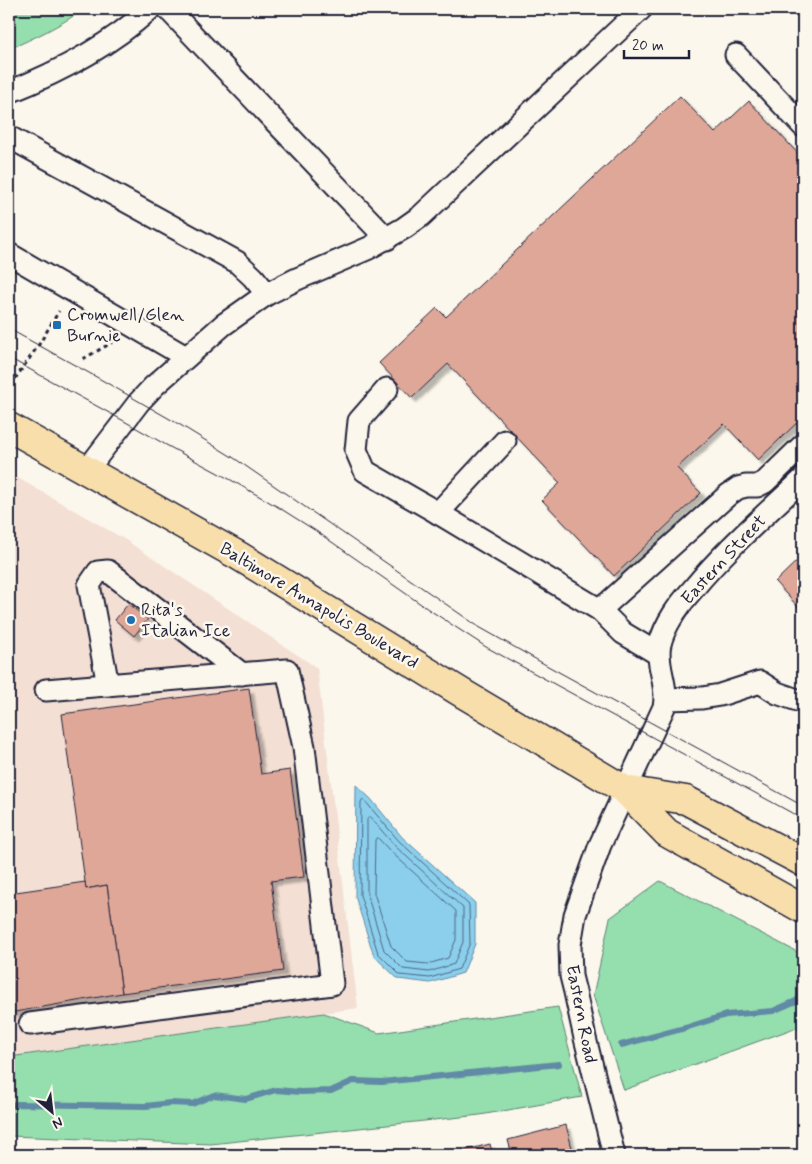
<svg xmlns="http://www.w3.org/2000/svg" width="812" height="1164" viewBox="0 0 812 1164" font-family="Mynerve,sans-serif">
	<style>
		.built { fill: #f3dfd3 }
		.green { fill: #95dead; stroke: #5c8074 }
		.water { fill: #8bcfec; stroke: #618aa5 }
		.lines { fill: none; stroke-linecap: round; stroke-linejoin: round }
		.shore { stroke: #4c6782; stroke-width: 1 }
		.stream { stroke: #618aa5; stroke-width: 6 }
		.building { fill: #dfa798; stroke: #22223b; filter: url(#shadow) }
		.minor-casing { stroke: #22223b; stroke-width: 25 }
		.major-casing { stroke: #22223b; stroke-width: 31 }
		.path { stroke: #22223b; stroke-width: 3; stroke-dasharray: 4 4; stroke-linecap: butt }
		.minor { stroke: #fbf7ec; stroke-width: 21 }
		.major { stroke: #f8deab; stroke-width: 28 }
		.tram { stroke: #22223b; stroke-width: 1 }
		.poi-dot { fill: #1f6fb2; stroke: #fbf7ec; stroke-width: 2 }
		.labels { text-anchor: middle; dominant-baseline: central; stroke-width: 5; stroke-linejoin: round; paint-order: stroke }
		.poi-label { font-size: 18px; fill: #22223b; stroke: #fbf7ec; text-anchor: start }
		.street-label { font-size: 18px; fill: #22223b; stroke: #fbf7ec }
	</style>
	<defs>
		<filter id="shadow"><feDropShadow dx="4.5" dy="4.5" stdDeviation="1" flood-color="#0004"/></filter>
	</defs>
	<rect width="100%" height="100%" fill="#fbf7ec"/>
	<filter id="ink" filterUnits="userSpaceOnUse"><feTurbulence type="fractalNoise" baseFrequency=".02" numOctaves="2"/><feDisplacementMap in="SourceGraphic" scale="10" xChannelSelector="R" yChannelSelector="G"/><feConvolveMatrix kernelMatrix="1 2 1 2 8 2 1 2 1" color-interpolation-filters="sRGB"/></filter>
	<g filter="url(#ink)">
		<path class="built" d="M 9,473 L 124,539 L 317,668 L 358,1008 L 9,1057 Z"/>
		<g class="green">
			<path d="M 9,9 L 84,9 C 61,25 35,38 9,49 Z"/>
			<path d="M 660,881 L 803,955 L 803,1031 L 795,1028 L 624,1090 L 593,995 L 610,918 Z"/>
			<path d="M 558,1007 L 582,1097 L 480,1115 L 211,1144 L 9,1136 L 9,1057 L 324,1013 L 379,1033 Z"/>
		</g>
		<path class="water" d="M 356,785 L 371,799 L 402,837 L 475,903 L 475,944 L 463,973 L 430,983 L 398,979 L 374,956 L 355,896 Z"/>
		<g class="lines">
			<g class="shore">
				<path d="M 364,800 L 399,841 L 469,905 L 470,943 L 459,969 L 430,978 L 400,975 L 378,953 L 360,895 L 361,802 L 362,800 Z"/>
				<path d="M 370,817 L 395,846 L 463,908 L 463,942 L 454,964 L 429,972 L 403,969 L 384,950 L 367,894 L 367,820 Z"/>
				<path d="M 378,838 L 390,851 L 456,911 L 456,940 L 448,958 L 428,964 L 407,962 L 391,946 L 374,893 L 375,840 Z"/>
			</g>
			<g class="stream">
				<path d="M 621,1045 L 685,1028 L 726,1015 L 773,1011 L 796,1001 L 803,996"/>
				<path d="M 9,1107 L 15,1104 L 146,1106 L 170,1103 L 192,1104 L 214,1095 L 246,1099 L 276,1090 L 301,1092 L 331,1091 L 353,1081 L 382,1082 L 559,1064"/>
			</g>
		</g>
		<g class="building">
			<path d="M 680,96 L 715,133 L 749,101 L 803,159 L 803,417 L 758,460 L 724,424 L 677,468 L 701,493 L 614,576 L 542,500 L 560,483 L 448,364 L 412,398 L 379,363 L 437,308 L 446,317 Z"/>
			<path d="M 803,555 L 803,612 L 775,582 Z"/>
			<path d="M 128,604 L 148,619 L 134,636 L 115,620 Z"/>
			<path d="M 249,688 L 261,774 L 290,770 L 304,877 L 271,881 L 283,971 L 122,993 L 107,885 L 86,889 L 62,714 Z"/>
			<path d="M 85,882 L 86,889 L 107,885 L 122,993 L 9,1013 L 9,893 Z"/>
			<path d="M 566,1125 L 573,1152 L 562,1155 L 512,1155 L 508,1140 Z"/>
			<path d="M 490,1144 L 493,1155 L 446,1155 Z"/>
		</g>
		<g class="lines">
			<defs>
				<g id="minor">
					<path d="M 168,9 L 387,239"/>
					<path d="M 736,55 L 803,126"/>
					<path d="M 9,92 C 60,72 109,46 150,9"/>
					<path d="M 9,137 L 237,262 L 253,277 L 267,294"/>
					<path d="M 9,254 L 186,357"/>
					<path d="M 387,389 L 359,421 L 356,450 L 365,471 L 438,513 L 600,610"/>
					<path d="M 87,470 L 139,402 L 154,386 L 223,325 L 267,294 L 297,279 L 369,248 L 404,228 L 421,216 L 641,9"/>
					<path d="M 438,513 L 505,441"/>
					<path d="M 658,654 L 623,633 L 600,610 L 728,495 L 738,488 L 746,486 L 757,486 L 765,482 L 803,445"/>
					<path d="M 108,685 L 89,585 L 98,572 L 108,571 L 242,674"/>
					<path d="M 666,699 L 702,698 L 720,695 L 760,682 L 777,693 L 803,702"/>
					<path d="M 30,1024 L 332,984 L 304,747 L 287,670 L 46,690"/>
					<path d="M 614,1155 L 585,1038 L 575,992 L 571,976 L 570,945 L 575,915 L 600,845 L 664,707 C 669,685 655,665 660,644 C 665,623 679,605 693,589 C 726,549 765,515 803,479"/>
				</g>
				<g id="major">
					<path d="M 9,427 L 239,556 L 462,693 L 600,775 L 625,790 L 667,833 L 803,909"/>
					<path d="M 625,790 L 686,800 L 803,862"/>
				</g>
			</defs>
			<use href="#minor" class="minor-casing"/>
			<use href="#major" class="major-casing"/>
			<g class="path">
				<path d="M 83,359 L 113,342"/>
				<path d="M 15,379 L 38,346 L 59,311"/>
			</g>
			<use href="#minor" class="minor"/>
			<use href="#major" class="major"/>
			<g class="tram">
				<path d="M 9,329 L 100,379 L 182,426 L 234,458 L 479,627 L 546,665 L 803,806"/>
				<path d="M 9,358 L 124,421 L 168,446 L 231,480 L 278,507 L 316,531 L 428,609 L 486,647 L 803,819"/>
			</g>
		</g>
	</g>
	<g class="poi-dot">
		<rect x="52" y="320" width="10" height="10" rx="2.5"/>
		<circle cx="131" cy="620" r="5"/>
	</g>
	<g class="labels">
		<g class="poi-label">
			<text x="67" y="315">Cromwell/Glen<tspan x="67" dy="21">Burnie</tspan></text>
			<text x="141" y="610">Rita's<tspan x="141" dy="21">Italian Ice</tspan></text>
		</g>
		<g class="street-label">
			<text transform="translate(724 560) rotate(-47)">Eastern Street</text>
			<text transform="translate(319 606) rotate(31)">Baltimore Annapolis Boulevard</text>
			<text transform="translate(581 1014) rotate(79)">Eastern Road</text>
		</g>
	</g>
	<rect width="812" height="1164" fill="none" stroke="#fbf7ec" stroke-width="30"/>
	<rect x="15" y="15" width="782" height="1134" fill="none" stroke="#22223b" stroke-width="2" filter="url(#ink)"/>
	<g transform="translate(52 1112) rotate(152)" stroke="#fbf7ec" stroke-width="4" paint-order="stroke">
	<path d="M0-4L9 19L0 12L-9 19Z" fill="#22223b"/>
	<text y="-8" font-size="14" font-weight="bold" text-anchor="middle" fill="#22223b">N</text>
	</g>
	<path d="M624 50v8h65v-8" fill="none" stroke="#22223b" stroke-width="2.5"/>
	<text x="632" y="50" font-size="15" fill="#22223b" stroke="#fbf7ec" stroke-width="4" paint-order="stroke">20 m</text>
</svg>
